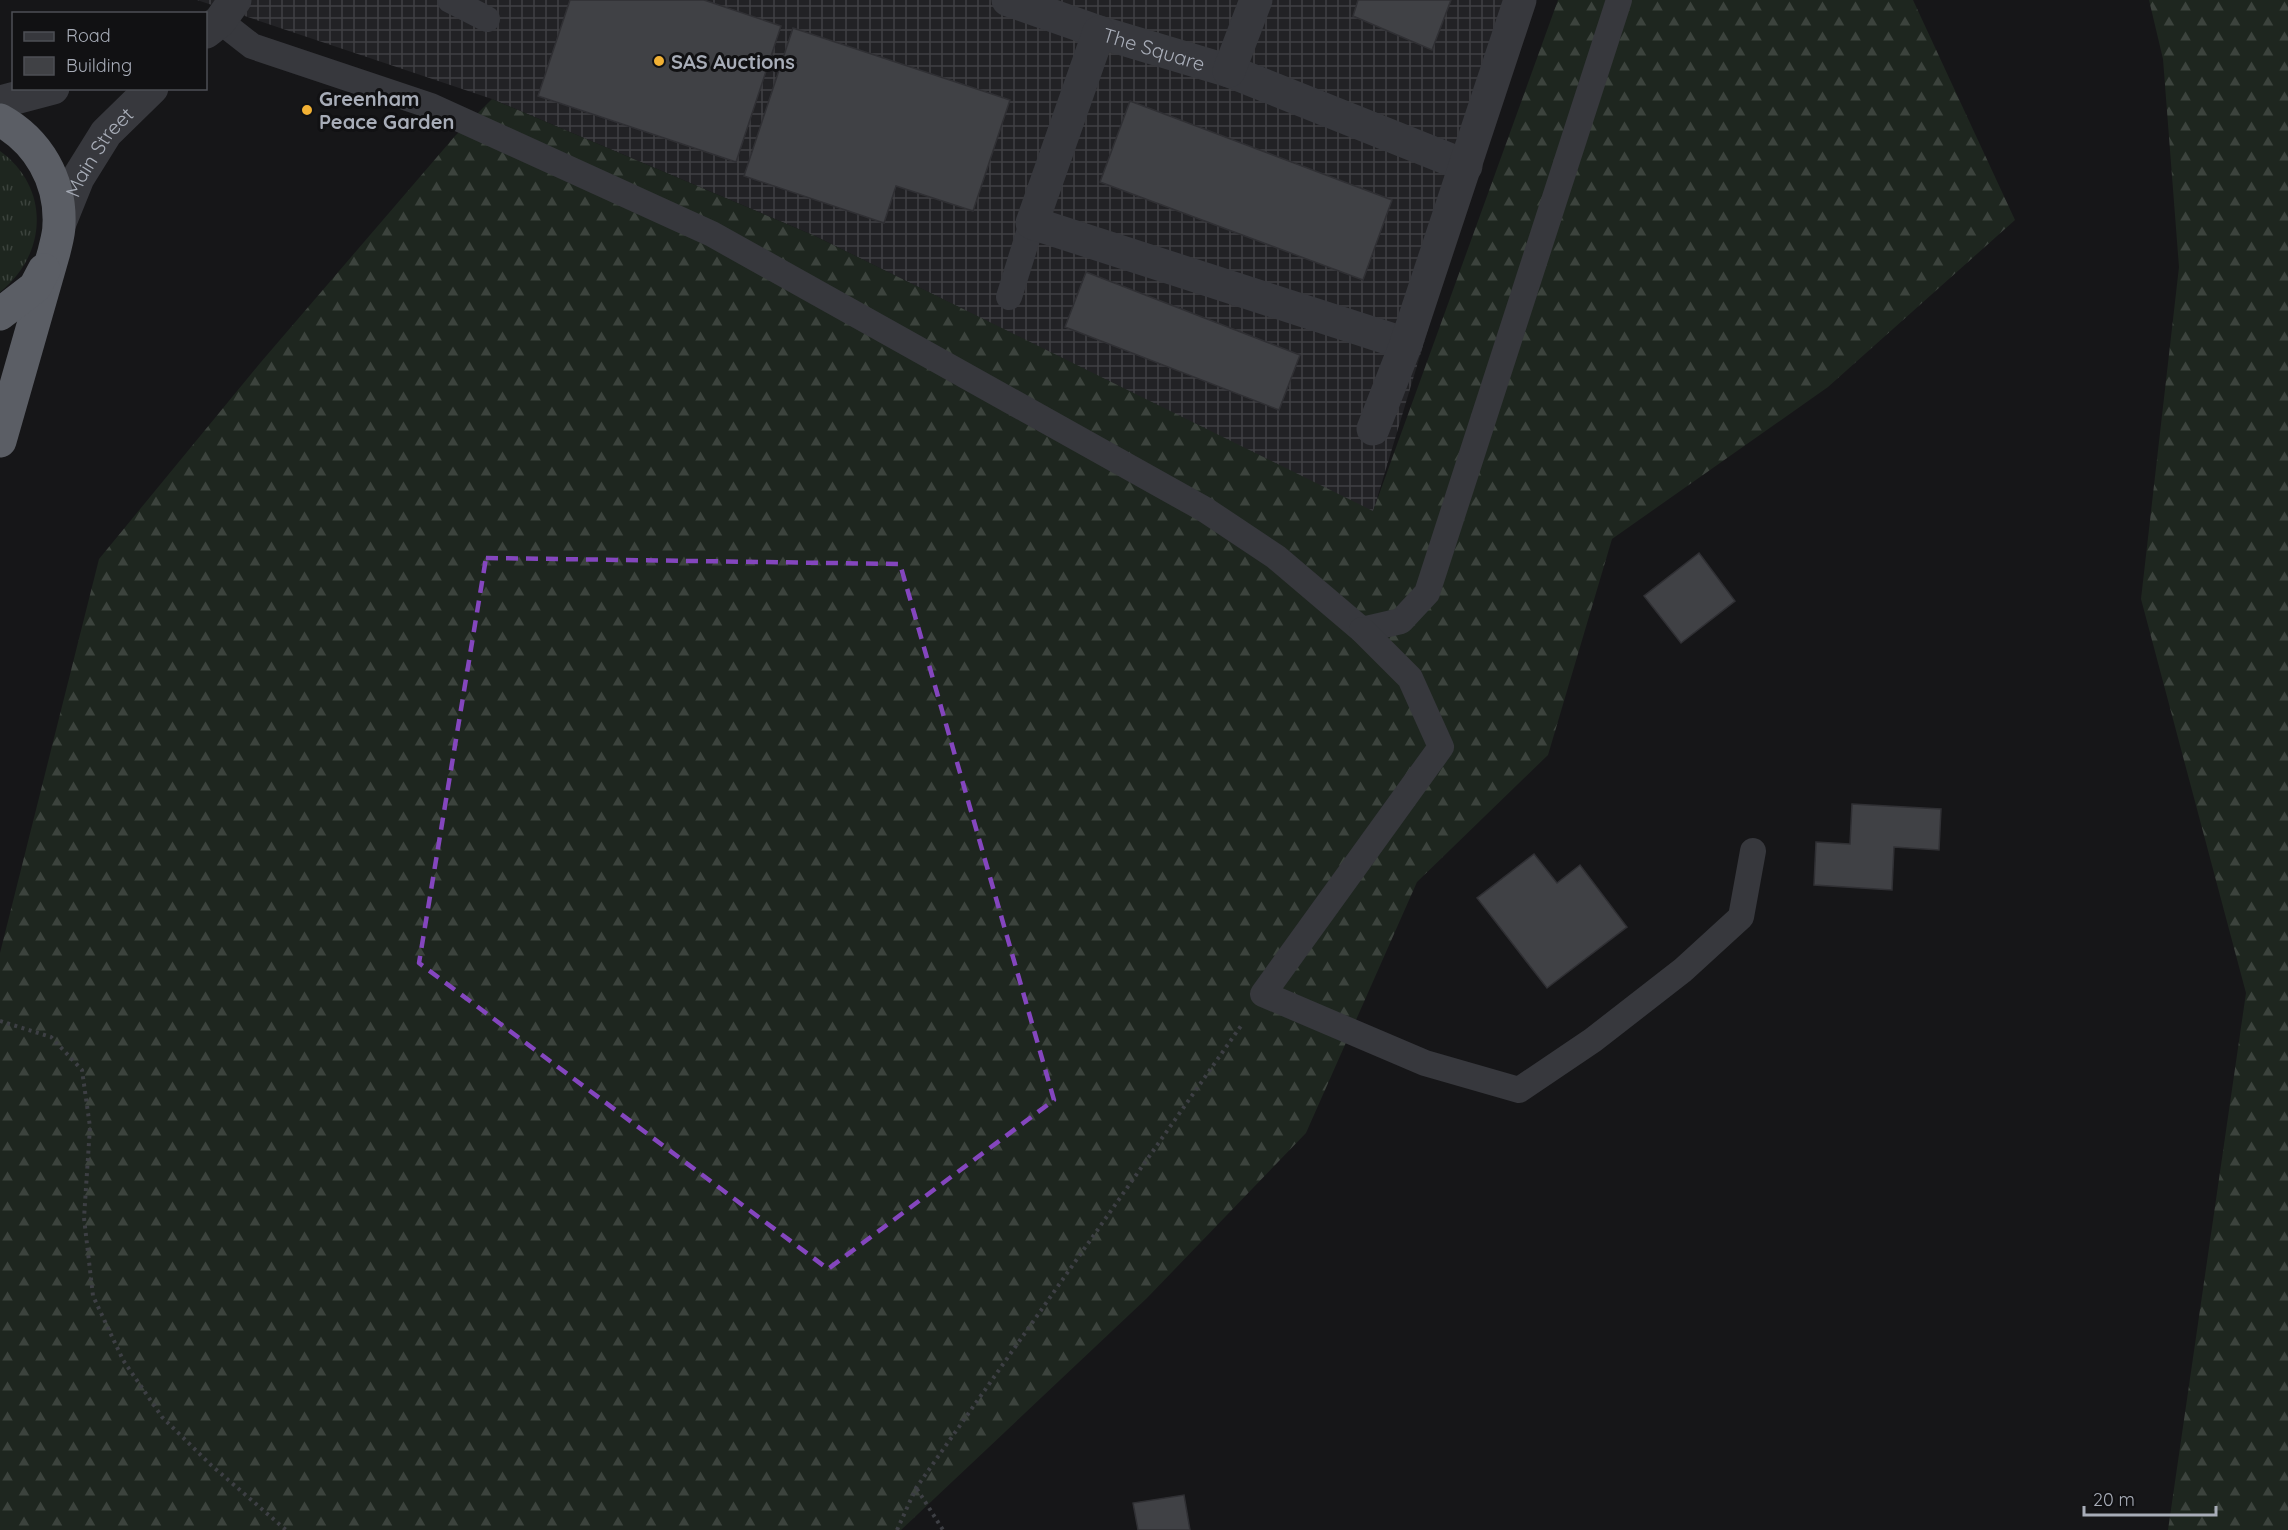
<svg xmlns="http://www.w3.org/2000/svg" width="2288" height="1530" viewBox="0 0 2288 1530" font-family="Quicksand,sans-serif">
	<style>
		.industrial { fill: url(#industrial-grid) }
		.grass { fill: url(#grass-tufts) }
		.forest { fill: url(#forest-firs) }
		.building { fill: #404145; stroke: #303034; stroke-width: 1.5 }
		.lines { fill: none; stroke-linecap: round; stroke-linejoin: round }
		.path { stroke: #3d3f44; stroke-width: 4; stroke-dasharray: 3 4.5; stroke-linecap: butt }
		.service { stroke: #37383d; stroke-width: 26 }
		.minor { stroke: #37383d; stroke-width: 33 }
		.trunk { stroke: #5b5e65; stroke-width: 33 }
		.marked { fill: none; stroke: #8446be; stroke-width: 4.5; stroke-dasharray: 12 8; stroke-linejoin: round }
		.poi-dot { fill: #f2b134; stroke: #111113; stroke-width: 2 }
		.labels { text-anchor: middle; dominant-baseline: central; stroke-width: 6; stroke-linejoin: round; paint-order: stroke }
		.street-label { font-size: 20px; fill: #a8adb8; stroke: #111113 }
		.poi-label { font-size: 20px; font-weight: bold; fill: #a8adb8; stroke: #111113; text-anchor: start }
	</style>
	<defs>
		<pattern id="industrial-grid" width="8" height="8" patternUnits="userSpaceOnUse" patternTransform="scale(1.5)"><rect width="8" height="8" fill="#222225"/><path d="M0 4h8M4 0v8" fill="none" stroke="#3f3f43"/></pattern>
		<pattern id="grass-tufts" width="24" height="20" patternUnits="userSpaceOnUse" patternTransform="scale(1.5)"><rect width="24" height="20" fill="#1e261f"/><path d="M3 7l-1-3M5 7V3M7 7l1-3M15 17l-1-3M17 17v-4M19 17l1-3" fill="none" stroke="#3c433d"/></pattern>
		<pattern id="forest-firs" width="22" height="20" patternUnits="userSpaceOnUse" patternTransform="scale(1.5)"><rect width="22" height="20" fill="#1e261f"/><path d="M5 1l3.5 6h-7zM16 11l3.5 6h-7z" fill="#3c433d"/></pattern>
	</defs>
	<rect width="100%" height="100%" fill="#161618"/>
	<path class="industrial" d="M 197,0 L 1527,0 L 1373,512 L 815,236 L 492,99 Z"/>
	<path class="grass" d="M 0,151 C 51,188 47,255 0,292 Z"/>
	<g class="forest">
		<path d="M 1558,0 L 1913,0 L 2015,220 L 1828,387 L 1612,539 L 1548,755 L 1417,882 L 1306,1133 L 1147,1298 L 901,1530 L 0,1530 L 0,953 L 99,559 L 261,362 L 455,136 L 492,99 L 815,236 L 1373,511 Z"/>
		<path d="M 2149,0 L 2288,0 L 2288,1530 L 2168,1530 L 2246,993 L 2141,599 L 2179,267 L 2163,59 Z"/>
	</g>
	<g class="building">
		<path d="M 570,0 L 704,0 L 781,26 L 736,162 L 538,96 Z"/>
		<path d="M 1358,0 L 1451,0 L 1432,50 L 1353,16 Z"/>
		<path d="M 793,28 L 1010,100 L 973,211 L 896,186 L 884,223 L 744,176 Z"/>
		<path d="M 1130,101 L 1392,200 L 1363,280 L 1100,182 Z"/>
		<path d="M 1086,272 L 1300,355 L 1279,410 L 1065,327 Z"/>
		<path d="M 1699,553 L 1735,601 L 1681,643 L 1644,596 Z"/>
		<path d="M 1852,804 L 1941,809 L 1939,850 L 1894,847 L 1892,890 L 1814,885 L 1816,842 L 1850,844 Z"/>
		<path d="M 1534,854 L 1557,883 L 1580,865 L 1627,927 L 1547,988 L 1477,898 Z"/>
		<path d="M 1184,1495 L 1190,1530 L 1138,1530 L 1133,1503 Z"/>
	</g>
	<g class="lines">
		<g class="path">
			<path d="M 0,1021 L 51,1037 L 82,1070 L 90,1127 L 84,1218 L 93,1296 L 123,1360 L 162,1417 L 211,1465 L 286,1530"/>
			<path d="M 917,1489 L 943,1530"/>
			<path d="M 897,1530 L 916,1488 L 1243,1023"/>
		</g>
		<g class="service">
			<path d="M 450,0 L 487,19"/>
			<path d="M 220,21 L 252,46 L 431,106 L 712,234 L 1204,509 L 1276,557 L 1362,630 L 1401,621 L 1427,593 L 1619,0"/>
			<path d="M 1009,297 L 1032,223"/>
			<path d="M 1362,630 L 1410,678 L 1441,747 L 1263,994 L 1425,1063 L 1519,1090 L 1593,1040 L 1683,970 L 1741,917 L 1753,851"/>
		</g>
		<g class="minor">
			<path id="s1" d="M 1008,0 L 1099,32 L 1229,71 L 1466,166"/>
			<path d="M 206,32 L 220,21 L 235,0"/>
			<path d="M 1099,32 L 1032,223 L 1406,344"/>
			<path d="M 1229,71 L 1256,0"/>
			<path d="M 0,102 L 53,88"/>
			<path id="s2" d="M 59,225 L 78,178 L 106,133 L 152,88"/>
			<path d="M 1373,429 L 1406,344 L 1520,0"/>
		</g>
		<g class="trunk">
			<path d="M 0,120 C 38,141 61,180 59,225 C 59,234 56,243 54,252 L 0,441"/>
			<path d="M 0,314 L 35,287 L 44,270"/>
		</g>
	</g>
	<path class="marked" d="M 486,558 L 900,564 L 1054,1100 L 828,1269 L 419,963 Z"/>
	<g class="poi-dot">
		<circle cx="659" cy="61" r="6"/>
		<circle cx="307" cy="110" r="6"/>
	</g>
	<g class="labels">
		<g class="street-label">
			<text stroke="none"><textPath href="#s1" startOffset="154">The Square</textPath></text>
			<text stroke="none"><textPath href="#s2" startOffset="84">Main Street</textPath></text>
		</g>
		<g class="poi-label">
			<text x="671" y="61">SAS Auctions</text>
			<text x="319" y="98">Greenham<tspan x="319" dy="23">Peace Garden</tspan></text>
		</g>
	</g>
	<rect x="12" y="12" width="195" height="78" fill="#111113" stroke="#4d4f55" stroke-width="1.5"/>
	<rect x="24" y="32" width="30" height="9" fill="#37383d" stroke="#4d4f55" stroke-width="1.5"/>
	<text x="66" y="42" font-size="18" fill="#a8adb8">Road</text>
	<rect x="24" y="57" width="30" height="18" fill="#404145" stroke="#4d4f55" stroke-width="1.5"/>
	<text x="66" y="72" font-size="18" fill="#a8adb8">Building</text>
	<path d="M2084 1506v9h132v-9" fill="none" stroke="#a8adb8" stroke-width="3"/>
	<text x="2093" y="1506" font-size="18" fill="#a8adb8" stroke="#111113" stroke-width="4.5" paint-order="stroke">20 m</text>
</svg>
